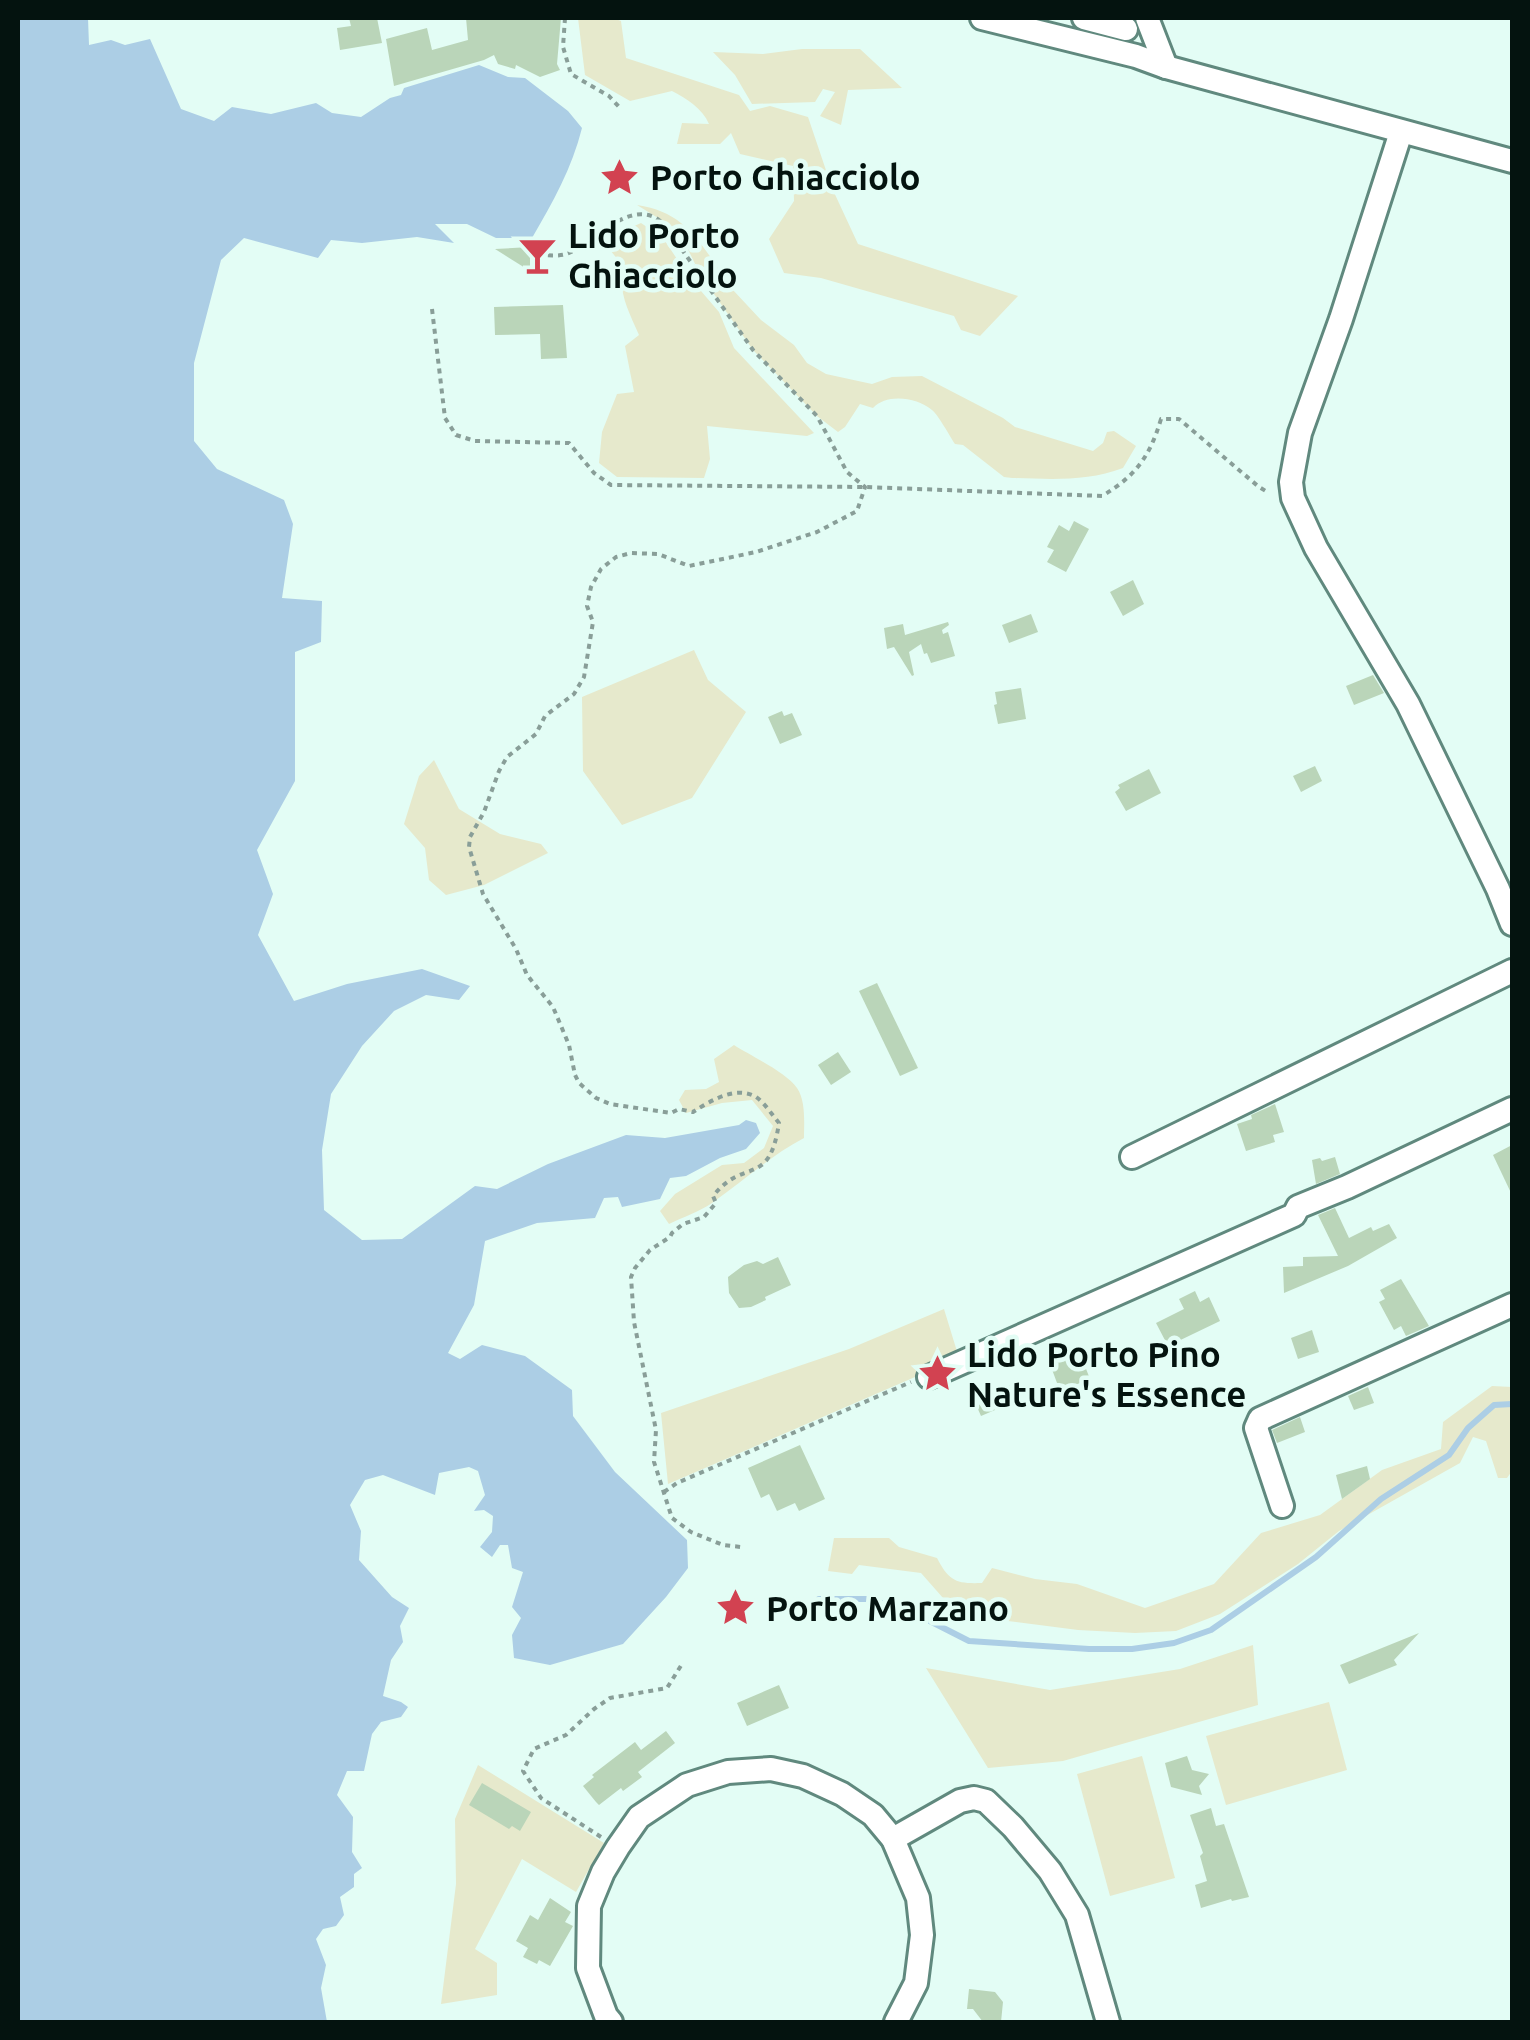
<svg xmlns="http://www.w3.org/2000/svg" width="1530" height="2040" viewBox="0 0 1530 2040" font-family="Ubuntu,sans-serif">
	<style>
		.green { fill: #e6e9cc }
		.water { fill: #accee5 }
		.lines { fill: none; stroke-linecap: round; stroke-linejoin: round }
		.stream { stroke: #accee5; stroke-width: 6 }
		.building { fill: #bad5b9 }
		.minor-casing { stroke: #60897e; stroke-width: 28 }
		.path { stroke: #899e98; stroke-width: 4; stroke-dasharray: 5 5; stroke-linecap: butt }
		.minor { stroke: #fff; stroke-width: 22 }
		.labels { text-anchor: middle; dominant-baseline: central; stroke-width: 9; stroke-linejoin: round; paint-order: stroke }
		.poi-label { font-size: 35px; font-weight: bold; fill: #04130f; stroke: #e3fdf5; text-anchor: start }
	</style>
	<rect width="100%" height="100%" fill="#e3fdf5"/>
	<g class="green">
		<path d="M 578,18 L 613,18 L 621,21 L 626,58 L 739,95 L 750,111 L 770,106 L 808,117 L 832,188 L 858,244 L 1018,296 L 980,336 L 961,330 L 954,316 L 821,278 L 784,273 L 769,239 L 794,201 L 793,166 L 740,154 L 731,133 L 720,144 L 677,144 L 682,123 L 709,124 C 702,108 687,99 672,91 L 630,101 L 585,75 Z"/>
		<path d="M 802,49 L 860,49 L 902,88 L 848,90 L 841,125 L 820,116 L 835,92 L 823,89 L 815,102 L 752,104 L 735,75 L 713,52 L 763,54 Z"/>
		<path d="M 637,205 C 682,212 696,236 720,271 L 719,275 L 761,320 L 794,345 L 807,363 L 826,374 L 872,384 L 892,377 L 922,376 L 1003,418 L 1015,427 L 1093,451 L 1103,443 L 1107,432 L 1114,431 L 1136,446 L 1123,468 C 1086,482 1050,479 1012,478 L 1004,477 L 963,445 L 955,444 C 949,435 939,416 932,410 C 917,397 886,393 873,408 L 860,404 L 845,427 L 838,432 L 817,416 L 753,350 L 700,274 L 679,231 Z"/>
		<path d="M 641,223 L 663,238 L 689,277 L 719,312 L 734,348 L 814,433 L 807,436 L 707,426 L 710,459 L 704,478 L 617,477 L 599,463 L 602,432 L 617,394 L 634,392 L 625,346 L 639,335 C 628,310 618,293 623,266 L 610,250 L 621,232 Z"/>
		<path d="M 694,650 L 708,680 L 746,712 L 692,798 L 622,825 L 583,771 L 582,697 Z"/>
		<path d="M 434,760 L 459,809 L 500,834 L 541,844 L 548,853 L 484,885 L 446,895 L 429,880 L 425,848 L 404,824 L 419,776 Z"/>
		<path d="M 734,1045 C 751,1056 786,1072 797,1088 C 806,1101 804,1123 804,1138 C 770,1156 743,1181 712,1203 C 699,1212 683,1217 669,1224 L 660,1211 L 675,1194 L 722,1165 L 744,1163 L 764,1148 L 773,1126 L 752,1100 L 722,1103 L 686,1113 L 679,1100 L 685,1090 L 706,1089 L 719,1082 L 714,1059 Z"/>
		<path d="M 944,1309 L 959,1358 L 668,1484 L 661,1413 L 849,1349 Z"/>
		<path d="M 1492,1386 L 1512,1387 L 1512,1471 L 1507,1478 L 1498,1478 L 1486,1441 L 1473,1437 L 1460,1463 L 1339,1531 L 1298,1564 L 1220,1614 L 1176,1631 L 1135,1633 L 1078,1630 L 1000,1620 L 951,1607 L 921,1573 L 859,1565 L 852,1574 L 828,1571 L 834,1538 L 889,1538 L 899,1547 L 937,1558 C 949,1581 956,1584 982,1583 L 992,1568 L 1035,1579 L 1077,1584 L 1145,1608 L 1214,1584 L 1261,1533 L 1320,1515 L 1382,1470 L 1441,1449 L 1443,1422 Z"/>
		<path d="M 1253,1645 L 1258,1705 L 1063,1761 L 988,1768 L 926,1668 L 1050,1690 L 1180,1669 Z"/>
		<path d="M 1329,1702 L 1347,1770 L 1226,1805 L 1206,1736 Z"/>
		<path d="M 1142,1756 L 1175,1878 L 1110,1896 L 1077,1774 Z"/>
		<path d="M 478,1765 L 604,1843 L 576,1892 L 522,1859 L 475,1949 L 497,1963 L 497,1995 L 441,2004 L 456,1884 L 455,1819 Z"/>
	</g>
	<path class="water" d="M 18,18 L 88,18 L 89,45 L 111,40 L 125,45 L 150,39 L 181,109 L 214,121 L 232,107 L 271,114 L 316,103 L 332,113 L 361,117 L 390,98 L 401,95 L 404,88 L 479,65 L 508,77 L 525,78 L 568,111 L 582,128 C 572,168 553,202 532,238 L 496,238 L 467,224 L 435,224 L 454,243 L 417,237 L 362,243 L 331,240 L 318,258 L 244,238 L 221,260 L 194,363 L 194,441 L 217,469 L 284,500 L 293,524 L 282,598 L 322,601 L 321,642 L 295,652 L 295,781 L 257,850 L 273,894 L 258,935 L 294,1001 L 347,984 L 422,969 L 470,986 L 459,1000 L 426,995 L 394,1011 L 362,1046 L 331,1094 L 322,1150 L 324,1210 L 362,1240 L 402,1239 L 475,1186 L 497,1189 L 548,1164 L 626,1135 L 665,1138 L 739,1125 L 746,1120 L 756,1123 L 760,1133 L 746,1149 L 720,1158 L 686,1176 L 670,1178 L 660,1199 L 622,1207 L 618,1197 L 604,1198 L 595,1218 L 537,1223 L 485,1241 L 474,1305 L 448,1353 L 460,1359 L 482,1345 L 525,1356 L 572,1390 L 573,1416 L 615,1472 L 687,1540 L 688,1568 L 666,1597 L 623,1644 L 550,1665 L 514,1658 L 512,1635 L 521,1618 L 512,1607 L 523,1572 L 512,1568 L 508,1545 L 500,1545 L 492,1557 L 480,1547 L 492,1532 L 493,1516 L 484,1510 L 474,1511 L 485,1495 L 478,1471 L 469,1467 L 439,1473 L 435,1495 L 383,1475 L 365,1480 L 350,1505 L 361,1531 L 359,1560 L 392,1597 L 409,1608 L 400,1626 L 403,1642 L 391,1660 L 383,1696 L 401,1702 L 408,1707 L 401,1717 L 381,1722 L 372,1734 L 364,1771 L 347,1771 L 337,1795 L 353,1817 L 352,1852 L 362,1868 L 354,1874 L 354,1887 L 340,1897 L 344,1915 L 336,1926 L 323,1929 L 316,1939 L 326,1965 L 321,1988 L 327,2022 L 18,2022 Z"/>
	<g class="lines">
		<path class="stream" d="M 819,1599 L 868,1599 L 912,1612 L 969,1641 L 1089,1649 L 1132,1649 L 1174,1643 L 1211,1630 L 1316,1557 L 1381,1499 L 1449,1455 L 1468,1428 L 1494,1405 L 1512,1404"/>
	</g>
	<g class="building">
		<path d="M 349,18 L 377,18 L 382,43 L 340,50 L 337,28 L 351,26 Z"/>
		<path d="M 466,18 L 561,18 L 557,64 L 560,70 L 540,77 L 516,65 L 515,69 L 498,64 L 494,55 L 484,60 L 394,86 L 386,39 L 427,28 L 432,50 L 468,40 Z"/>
		<path d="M 530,247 L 530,271 L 495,249 Z"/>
		<path d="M 563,305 L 567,358 L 541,359 L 540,334 L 495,335 L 494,307 Z"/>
		<path d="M 1074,521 L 1089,529 L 1066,572 L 1047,562 L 1054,550 L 1047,547 L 1059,525 L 1069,531 Z"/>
		<path d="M 1133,580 L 1144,604 L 1123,616 L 1110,592 Z"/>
		<path d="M 1031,614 L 1038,632 L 1009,643 L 1002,625 Z"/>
		<path d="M 948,622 L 949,625 L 942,630 L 943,634 L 948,632 L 955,656 L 931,663 L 927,653 L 924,654 L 921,644 L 909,652 L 914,675 L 912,676 L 894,647 L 887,649 L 884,628 L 903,624 L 905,635 Z"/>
		<path d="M 1373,675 L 1384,693 L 1354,705 L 1346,686 Z"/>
		<path d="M 1021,688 L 1026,719 L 998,724 L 994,705 L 997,704 L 995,692 Z"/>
		<path d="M 782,711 L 784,716 L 792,713 L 802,735 L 780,744 L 768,717 Z"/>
		<path d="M 1315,766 L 1322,781 L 1301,792 L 1293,776 Z"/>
		<path d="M 1149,769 L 1161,793 L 1126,811 L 1115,792 L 1120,788 L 1118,785 Z"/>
		<path d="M 877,983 L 918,1068 L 900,1076 L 859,991 Z"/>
		<path d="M 838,1052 L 851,1072 L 831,1085 L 818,1065 Z"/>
		<path d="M 1275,1104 L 1284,1132 L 1273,1135 L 1275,1142 L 1246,1151 L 1237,1124 L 1252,1119 L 1251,1115 Z"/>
		<path d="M 1512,1145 L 1512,1195 L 1493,1155 Z"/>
		<path d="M 1335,1157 L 1340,1174 L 1316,1184 L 1312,1160 L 1320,1158 L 1322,1161 Z"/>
		<path d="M 1335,1208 L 1349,1238 L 1371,1227 L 1373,1231 L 1389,1224 L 1397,1238 L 1348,1266 L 1284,1293 L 1283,1267 L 1303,1266 L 1303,1257 L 1338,1256 L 1318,1215 Z"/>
		<path d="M 778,1257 L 791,1285 L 765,1297 L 766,1300 L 751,1307 L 739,1308 L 729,1293 L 728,1277 L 744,1265 L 757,1261 L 763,1264 Z"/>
		<path d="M 1401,1279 L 1429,1326 L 1406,1336 L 1401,1326 L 1394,1330 L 1379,1302 L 1385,1299 L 1380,1290 Z"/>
		<path d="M 1195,1291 L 1200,1302 L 1209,1297 L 1220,1321 L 1168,1346 L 1156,1323 L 1184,1309 L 1179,1299 Z"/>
		<path d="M 1312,1330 L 1319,1352 L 1298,1359 L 1291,1338 Z"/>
		<path d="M 1063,1350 L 1068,1362 L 1081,1356 L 1090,1379 L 1060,1391 L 1047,1356 Z"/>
		<path d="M 1010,1385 L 1016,1401 L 981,1416 L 974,1400 Z"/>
		<path d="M 1368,1387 L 1374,1403 L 1354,1410 L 1348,1396 Z"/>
		<path d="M 1300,1417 L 1305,1432 L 1277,1443 L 1272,1430 Z"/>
		<path d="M 800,1445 L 825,1499 L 799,1511 L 795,1503 L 777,1511 L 769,1494 L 761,1498 L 748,1468 Z"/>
		<path d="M 1367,1466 L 1370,1479 L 1342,1499 L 1336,1475 Z"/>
		<path d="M 1419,1633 L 1394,1660 L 1397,1665 L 1349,1684 L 1340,1665 Z"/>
		<path d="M 779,1685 L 789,1708 L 747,1726 L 737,1703 Z"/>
		<path d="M 666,1731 L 675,1743 L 638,1772 L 642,1777 L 623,1791 L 621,1788 L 599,1805 L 596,1802 L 583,1786 L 594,1777 L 592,1775 L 635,1742 L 641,1750 Z"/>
		<path d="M 1187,1756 L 1192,1770 L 1209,1774 L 1199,1786 L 1202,1795 L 1171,1787 L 1165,1763 Z"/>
		<path d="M 482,1783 L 531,1812 L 520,1831 L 512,1826 L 509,1829 L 469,1805 Z"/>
		<path d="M 1211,1808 L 1216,1826 L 1224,1824 L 1249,1897 L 1232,1901 L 1231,1899 L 1201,1908 L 1195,1885 L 1207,1881 L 1200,1856 L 1203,1853 L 1190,1815 Z"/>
		<path d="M 550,1898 L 571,1912 L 565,1922 L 573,1926 L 550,1966 L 539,1960 L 537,1964 L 523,1957 L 528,1948 L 516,1941 L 530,1915 L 538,1920 Z"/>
		<path d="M 969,1989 L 995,1992 L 1003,2002 L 1001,2022 L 983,2022 L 973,2009 L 967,2009 Z"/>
	</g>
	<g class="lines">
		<defs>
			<g id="minor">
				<path d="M 982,18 L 1136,56 L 1166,67 L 1512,161"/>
				<path d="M 1084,18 L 1126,29"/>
				<path d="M 1147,18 L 1166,67"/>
				<path d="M 1401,132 L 1341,319 L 1300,433 L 1291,482 L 1293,498 L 1316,548 L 1408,704 L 1498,889 L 1512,924"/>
				<path d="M 1132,1157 L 1512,971"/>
				<path d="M 929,1377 L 1294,1215 L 1298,1207 L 1347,1187 L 1512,1109"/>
				<path d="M 1282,1506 L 1256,1428 L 1260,1419 L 1512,1305"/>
				<path d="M 893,1839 L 960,1801 L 974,1798 L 986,1801 L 1013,1827 L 1050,1871 L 1077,1915 L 1108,2022"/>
				<path d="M 611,2022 L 606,2016 L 588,1968 L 589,1906 L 603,1872 L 618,1847 L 639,1817 L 687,1785 L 728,1772 L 771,1769 L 803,1776 L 842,1794 L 873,1815 L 893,1839 L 918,1898 L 922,1935 L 916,1983 L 896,2022"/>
			</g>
		</defs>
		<use href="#minor" class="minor-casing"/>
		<g class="path">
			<path d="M 565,18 L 563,47 L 571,74 L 609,96 L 620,108"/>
			<path d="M 538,255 C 548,255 560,257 569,253 C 593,242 625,204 654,217 C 659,219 662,223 666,227 L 753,350 L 817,416 L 847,472 L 865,487 L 857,511 L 817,532 L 756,552 L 689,566 L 658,554 L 631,553 L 616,557 L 601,569 L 591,587 L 587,606 L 593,622 L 584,677 L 574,694 L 545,716 L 536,734 L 507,757 L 499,771 L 484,812 L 470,837 L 469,847 L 483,894 L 516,949 L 527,975 L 553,1007 L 569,1045 L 575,1075 L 579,1083 L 596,1098 L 610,1104 L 671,1113 L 679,1109 L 693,1112 C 710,1101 736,1085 756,1097 C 765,1103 772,1115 779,1123 C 769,1189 745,1156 713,1196 L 716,1203 L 704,1217 L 683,1224 L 672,1233 L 670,1237 L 650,1250 L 635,1268 L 631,1277 L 634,1322 L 656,1430 L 654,1462 L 672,1518 L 691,1532 L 723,1545 L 741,1547"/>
			<path d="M 432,309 L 445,418 L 456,435 L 475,441 L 569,443 L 594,473 L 611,485 L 865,487 L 1102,496 C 1136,476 1150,456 1161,419 L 1179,419 L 1259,487 L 1269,493"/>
			<path d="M 664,1492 L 677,1483 L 911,1382"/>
			<path d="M 601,1837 L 541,1798 L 523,1771 L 534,1749 L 566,1735 L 594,1709 L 610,1698 L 667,1688 L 682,1664"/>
		</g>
		<use href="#minor" class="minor"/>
	</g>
	<defs>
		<symbol id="sight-bare" viewBox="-9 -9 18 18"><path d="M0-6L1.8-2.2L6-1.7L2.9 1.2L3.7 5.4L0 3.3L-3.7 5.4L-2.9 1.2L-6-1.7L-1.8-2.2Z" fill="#d24251" stroke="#e3fdf5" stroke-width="2.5" paint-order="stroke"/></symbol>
		<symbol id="bar-bare" viewBox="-9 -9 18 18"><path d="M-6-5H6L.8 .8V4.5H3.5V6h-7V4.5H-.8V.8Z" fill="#d24251" stroke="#e3fdf5" stroke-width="2.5" paint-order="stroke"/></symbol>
	</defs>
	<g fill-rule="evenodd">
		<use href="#sight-bare" x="592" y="150" width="55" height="55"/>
		<use href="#bar-bare" x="510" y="228" width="55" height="55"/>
		<use href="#sight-bare" x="910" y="1346" width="55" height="55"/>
		<use href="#sight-bare" x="708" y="1580" width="55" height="55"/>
	</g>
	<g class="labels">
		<g class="poi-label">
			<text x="650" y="177">Porto Ghiacciolo</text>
			<text x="568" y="235">Lido Porto<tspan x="568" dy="40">Ghiacciolo</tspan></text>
			<text x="967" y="1354">Lido Porto Pino<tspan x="967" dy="40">Nature's Essence</tspan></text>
			<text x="766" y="1608">Porto Marzano</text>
		</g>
	</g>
	<rect width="1530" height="2040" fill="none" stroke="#04130f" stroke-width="40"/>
</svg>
